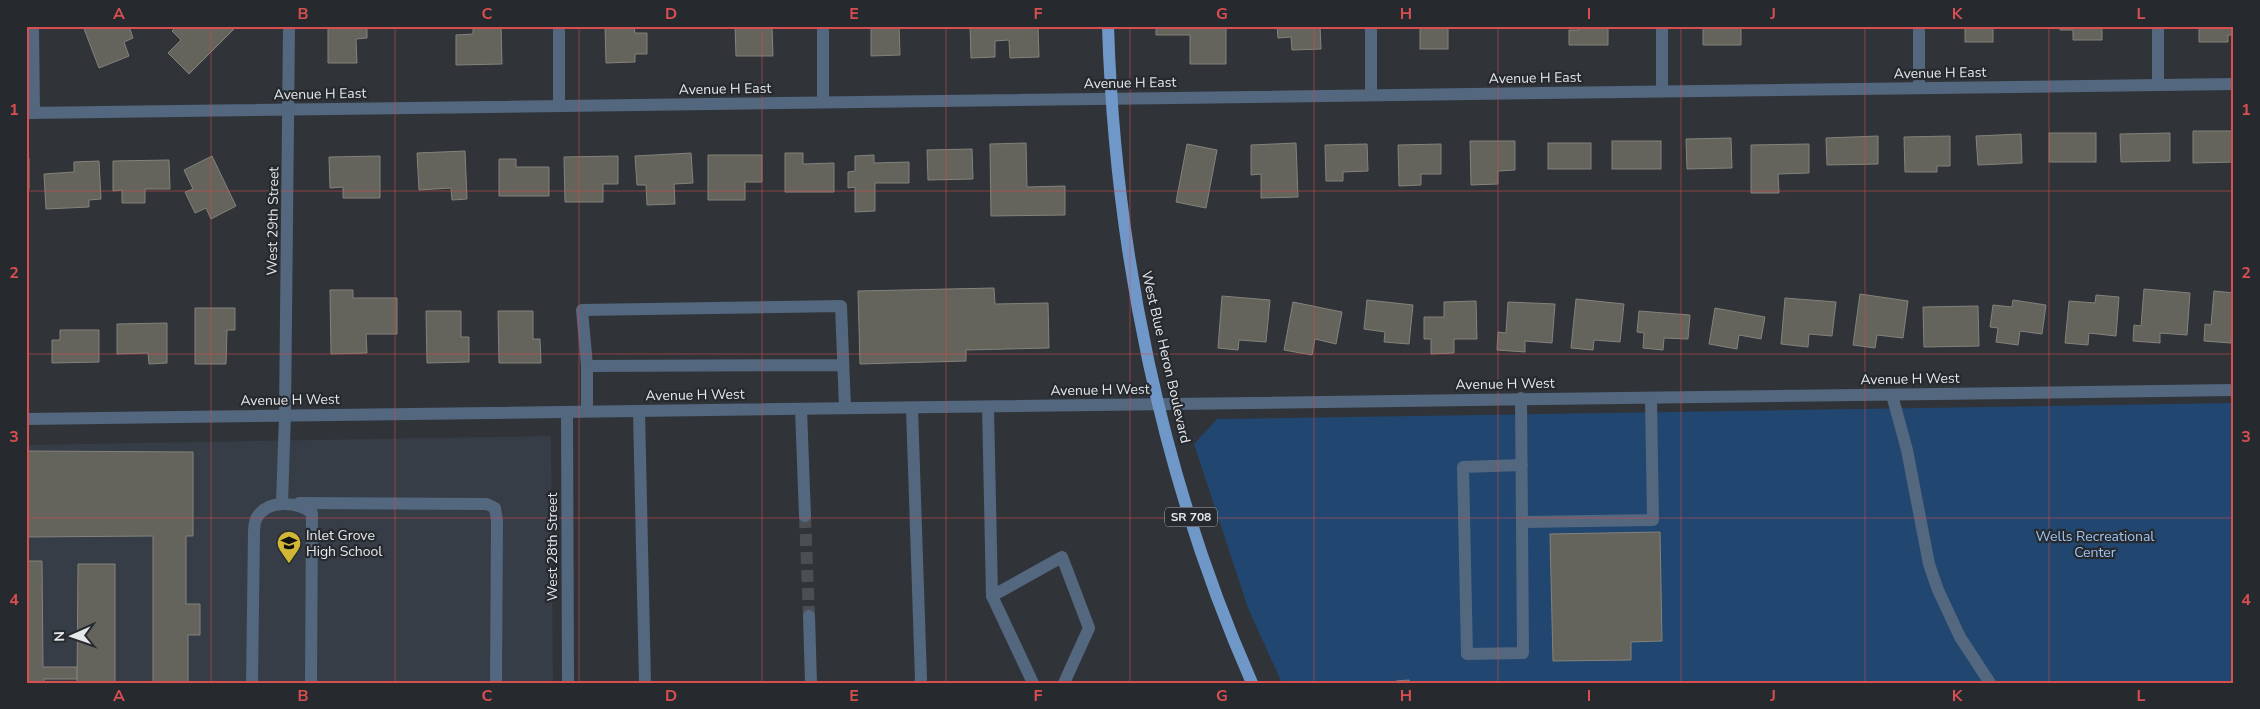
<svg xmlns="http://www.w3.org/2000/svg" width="2260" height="709" viewBox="0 0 2260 709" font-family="'Nunito Sans',sans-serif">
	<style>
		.built { fill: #363d47 }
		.green { fill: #21466f }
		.building { fill: #64635c; stroke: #84827b }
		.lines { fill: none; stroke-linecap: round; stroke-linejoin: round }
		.minor-tunnel { stroke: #4b4f54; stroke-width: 12; stroke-dasharray: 12 6; stroke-linecap: butt }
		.minor { stroke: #53677f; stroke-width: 12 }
		.major { stroke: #6f98c9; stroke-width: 12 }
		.grid { fill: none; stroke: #d94e4f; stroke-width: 1; stroke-opacity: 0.55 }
		.labels { text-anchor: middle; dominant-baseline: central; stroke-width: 4.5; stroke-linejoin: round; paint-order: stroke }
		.shield { fill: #262a2f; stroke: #acafb3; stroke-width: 1 }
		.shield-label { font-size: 12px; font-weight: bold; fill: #e5e8eb }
		.street-label { font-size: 14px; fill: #e5e8eb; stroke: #262a2f }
		.poi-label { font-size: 14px; fill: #e5e8eb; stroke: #262a2f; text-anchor: start }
		.park-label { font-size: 14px; fill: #9cc3f2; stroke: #262a2f }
		.neatline { fill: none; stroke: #d94e4f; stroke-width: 2 }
		.grid-label { font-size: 16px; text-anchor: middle; font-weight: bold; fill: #d94e4f }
	</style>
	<rect width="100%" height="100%" fill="#303439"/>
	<path class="built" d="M 551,436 L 553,683 L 26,683 L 26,445 Z"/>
	<path class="green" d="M 2234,403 L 2234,683 L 1282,683 L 1248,608 L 1194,444 L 1217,419 Z"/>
	<g class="building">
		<path d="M 83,26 L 129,26 L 133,38 L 124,42 L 129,56 L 99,68 Z"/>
		<path d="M 177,26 L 235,26 L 236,27 L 189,74 L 168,53 L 181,40 L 172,31 Z"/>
		<path d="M 328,26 L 367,26 L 367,38 L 356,39 L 357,63 L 328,63 Z"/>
		<path d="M 473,26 L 501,26 L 502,64 L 456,65 L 456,35 L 473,34 Z"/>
		<path d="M 605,26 L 634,26 L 635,33 L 647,33 L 647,54 L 635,54 L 635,62 L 606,63 Z"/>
		<path d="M 735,26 L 772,26 L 773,56 L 736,56 Z"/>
		<path d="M 871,26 L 899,26 L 900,55 L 871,56 Z"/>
		<path d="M 970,26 L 1038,26 L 1039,57 L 1010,58 L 1009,40 L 995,41 L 995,57 L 971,58 Z"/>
		<path d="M 1156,26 L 1226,26 L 1226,64 L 1190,64 L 1190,35 L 1156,35 Z"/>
		<path d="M 1277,26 L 1320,26 L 1321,49 L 1292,50 L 1291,37 L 1278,38 Z"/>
		<rect x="1420" y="26" width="28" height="23"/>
		<path d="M 1579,26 L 1608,26 L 1608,45 L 1569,45 L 1569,30 L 1579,30 Z"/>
		<path d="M 1703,26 L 1760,26 L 1760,28 L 1741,28 L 1741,45 L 1703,45 Z"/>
		<rect x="1965" y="26" width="28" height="16"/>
		<path d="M 2060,26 L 2102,26 L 2102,40 L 2073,40 L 2073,30 L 2060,30 Z"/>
		<path d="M 2199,26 L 2234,26 L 2234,35 L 2228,35 L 2228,42 L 2199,42 Z"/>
		<path d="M 2193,131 L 2234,131 L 2234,162 L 2193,163 Z"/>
		<rect x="2049" y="133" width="47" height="29"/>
		<path d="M 2170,133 L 2170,161 L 2121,162 L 2120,134 Z"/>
		<path d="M 2021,134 L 2022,163 L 1978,165 L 1976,136 Z"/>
		<path d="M 1878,136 L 1878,164 L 1827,165 L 1826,138 Z"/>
		<path d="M 1950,136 L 1950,166 L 1937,166 L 1937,172 L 1905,172 L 1904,137 Z"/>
		<path d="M 1731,138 L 1732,168 L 1687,169 L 1686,139 Z"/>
		<path d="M 1470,141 L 1515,141 L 1515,170 L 1498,171 L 1498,184 L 1471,185 Z"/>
		<rect x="1612" y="141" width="49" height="28"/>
		<path d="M 1026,143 L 1027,187 L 1065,186 L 1065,215 L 991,216 L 990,144 Z"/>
		<path d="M 1296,143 L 1298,197 L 1261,198 L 1261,174 L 1251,175 L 1251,145 Z"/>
		<rect x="1548" y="143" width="43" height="26"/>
		<path d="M 1187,144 L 1217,150 L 1206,208 L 1176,202 Z"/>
		<path d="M 1367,144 L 1368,171 L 1343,172 L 1343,181 L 1326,181 L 1325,145 Z"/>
		<path d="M 1441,144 L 1441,174 L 1421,174 L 1421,185 L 1399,186 L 1398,145 Z"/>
		<path d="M 1809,144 L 1809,173 L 1778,174 L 1779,193 L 1751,193 L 1751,145 Z"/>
		<path d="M 972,149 L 973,179 L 928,180 L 927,150 Z"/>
		<path d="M 465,151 L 467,199 L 452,200 L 451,188 L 419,190 L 417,153 Z"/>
		<path d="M 691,153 L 693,183 L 674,184 L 675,204 L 647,205 L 646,185 L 637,185 L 635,156 Z"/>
		<path d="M 785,153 L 803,153 L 803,164 L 834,163 L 834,192 L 785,192 Z"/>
		<path d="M 708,155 L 762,155 L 762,182 L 745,182 L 745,200 L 708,200 Z"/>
		<path d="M 874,155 L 874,163 L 909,162 L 909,183 L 875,183 L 875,211 L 855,212 L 855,187 L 848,188 L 848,172 L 855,171 L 855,156 Z"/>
		<path d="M 212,156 L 236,206 L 211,219 L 206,208 L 195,213 L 185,192 L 193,189 L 184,170 Z"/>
		<path d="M 380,156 L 380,198 L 343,198 L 343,187 L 330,188 L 329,157 Z"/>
		<path d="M 618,156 L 618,184 L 603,184 L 603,202 L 565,202 L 564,157 Z"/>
		<rect x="26" y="159" width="3" height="30"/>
		<path d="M 499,159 L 516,159 L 516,167 L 549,167 L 549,196 L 499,196 Z"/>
		<path d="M 169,160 L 170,189 L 145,189 L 145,203 L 122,203 L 122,190 L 113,191 L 113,161 Z"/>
		<path d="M 99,161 L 101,199 L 89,200 L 89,207 L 46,209 L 44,174 L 74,172 L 74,162 Z"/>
		<path d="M 994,288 L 995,304 L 1048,303 L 1049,348 L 966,350 L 966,361 L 860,364 L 858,291 Z"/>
		<path d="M 2144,289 L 2190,293 L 2187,335 L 2160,333 L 2160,343 L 2133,341 L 2134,325 L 2141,326 Z"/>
		<path d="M 330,290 L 353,290 L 353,298 L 397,298 L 397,334 L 366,334 L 367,353 L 331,354 Z"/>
		<path d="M 2214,291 L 2234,293 L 2234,332 L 2232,332 L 2231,343 L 2204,341 L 2205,324 L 2211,325 Z"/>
		<path d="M 1860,294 L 1908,301 L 1903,338 L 1877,335 L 1875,348 L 1853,345 Z"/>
		<path d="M 2096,295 L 2119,297 L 2116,336 L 2089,333 L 2088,345 L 2065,343 L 2069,301 L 2095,303 Z"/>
		<path d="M 1222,296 L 1270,300 L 1266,342 L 1239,340 L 1238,350 L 1218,348 Z"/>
		<path d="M 1785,298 L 1836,302 L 1832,336 L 1809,334 L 1808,347 L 1781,344 Z"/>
		<path d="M 1576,299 L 1624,304 L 1620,342 L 1594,340 L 1593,350 L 1571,348 Z"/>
		<path d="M 1367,300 L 1413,305 L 1409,344 L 1384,342 L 1385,332 L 1364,329 Z"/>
		<path d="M 2013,300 L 2046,305 L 2042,334 L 2020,331 L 2018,345 L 1996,342 L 1998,328 L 1990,327 L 1993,305 L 2012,307 Z"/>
		<path d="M 1476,301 L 1477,339 L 1454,339 L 1454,353 L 1431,354 L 1431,339 L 1424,339 L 1424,317 L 1444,317 L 1444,302 Z"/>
		<path d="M 1293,302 L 1342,312 L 1336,344 L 1315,339 L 1312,355 L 1284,350 Z"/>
		<path d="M 1508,302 L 1555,304 L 1552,343 L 1525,341 L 1525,352 L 1497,350 L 1498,332 L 1506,333 Z"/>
		<path d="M 1978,306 L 1979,346 L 1924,347 L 1923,307 Z"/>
		<path d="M 195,308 L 235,308 L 235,330 L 227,330 L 226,364 L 195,364 Z"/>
		<path d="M 1715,308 L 1765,317 L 1761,339 L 1739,335 L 1737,349 L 1709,344 Z"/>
		<path d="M 426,311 L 461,311 L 461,337 L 469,337 L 469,362 L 427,363 Z"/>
		<path d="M 498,311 L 533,311 L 533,339 L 540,339 L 541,363 L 499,363 Z"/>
		<path d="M 1639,311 L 1690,315 L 1688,339 L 1664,338 L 1663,350 L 1643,348 L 1644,333 L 1637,332 Z"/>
		<path d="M 167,323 L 167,363 L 149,364 L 148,353 L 117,354 L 117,324 Z"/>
		<path d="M 60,330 L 99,330 L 99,362 L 52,363 L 52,340 L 60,340 Z"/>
		<path d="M 26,451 L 193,452 L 193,536 L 186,536 L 186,604 L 200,604 L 200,635 L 188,635 L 188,683 L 153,683 L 153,536 L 26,537 Z"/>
		<path d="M 1660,532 L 1662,641 L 1631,642 L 1631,660 L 1553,661 L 1550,534 Z"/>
		<path d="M 26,561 L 42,561 L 43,667 L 77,667 L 77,679 L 44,679 L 44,683 L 26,683 Z"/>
		<path d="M 78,564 L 115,564 L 115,683 L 77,683 Z"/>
		<path d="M 1409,680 L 1411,683 L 1395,683 L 1396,681 Z"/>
	</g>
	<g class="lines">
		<path class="minor-tunnel" d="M 805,516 L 809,616"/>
		<g class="minor">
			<path d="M 33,26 L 34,113"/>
			<path d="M 559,26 L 559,106"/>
			<path d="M 823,26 L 823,102"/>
			<path d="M 1371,26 L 1371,94"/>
			<path d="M 2158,85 L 2158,26"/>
			<path d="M 1919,88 L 1919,26"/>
			<path d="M 1662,91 L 1662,26"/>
			<path d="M 26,113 L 2234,84"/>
			<path d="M 843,365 L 587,366 L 582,310 L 841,306 L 845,408"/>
			<path d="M 587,366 L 587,411"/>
			<path d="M 1892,395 L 1907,450 L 1929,564 L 1938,590 L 1960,637 L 1990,683"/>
			<path d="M 1521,398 L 1523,653 L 1467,654 L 1463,467 L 1522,465"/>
			<path d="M 988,407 L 992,596 L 1033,683"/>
			<path d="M 912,408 L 921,679 L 920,683"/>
			<path d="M 801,409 L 805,516"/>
			<path d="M 639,411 L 645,683"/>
			<path d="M 567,412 L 568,683"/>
			<path d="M 26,419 L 2234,390"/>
			<path d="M 282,503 L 285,415 L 289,26"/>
			<path d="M 299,503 L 487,504 L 495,508 L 497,521 L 496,683"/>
			<path d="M 1522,522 L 1653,520 L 1651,398"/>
			<path d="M 992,596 L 1062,557 L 1089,628 L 1064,683"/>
			<path d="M 809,616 L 811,683"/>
			<path d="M 252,683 L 254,531 C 254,528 255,522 256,519 C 266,499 297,501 312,513 L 311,683"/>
		</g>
		<path class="major" d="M 1108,26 C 1115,251 1161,477 1252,683"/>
	</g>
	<path class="grid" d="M 211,26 L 211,683M 395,26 L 395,683M 579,26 L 579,683M 762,26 L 762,683M 946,26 L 946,683M 1130,26 L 1130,683M 1314,26 L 1314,683M 1498,26 L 1498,683M 1681,26 L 1681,683M 1865,26 L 1865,683M 2049,26 L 2049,683M 26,191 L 2234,191M 26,354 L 2234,354M 26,518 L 2234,518"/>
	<defs>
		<symbol id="school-pin" viewBox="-11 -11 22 30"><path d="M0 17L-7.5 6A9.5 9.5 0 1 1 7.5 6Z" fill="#d2b736" stroke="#262a2f"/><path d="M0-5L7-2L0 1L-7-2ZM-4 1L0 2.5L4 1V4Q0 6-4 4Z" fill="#111"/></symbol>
	</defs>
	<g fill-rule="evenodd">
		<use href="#school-pin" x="275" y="529" width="28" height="38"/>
	</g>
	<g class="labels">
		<rect class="shield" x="1165" y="507.5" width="52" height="19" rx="4"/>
		<g class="shield-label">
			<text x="1191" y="517">SR 708</text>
		</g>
		<g class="street-label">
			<text transform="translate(1940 73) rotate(-1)">Avenue H East</text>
			<text transform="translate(1535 78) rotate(-1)">Avenue H East</text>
			<text transform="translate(1130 83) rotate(-1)">Avenue H East</text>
			<text transform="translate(725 89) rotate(-1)">Avenue H East</text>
			<text transform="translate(320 94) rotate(-1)">Avenue H East</text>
			<text transform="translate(273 221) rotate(-89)">West 29th Street</text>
			<text transform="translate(1166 357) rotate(77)">West Blue Heron Boulevard</text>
			<text transform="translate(1910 379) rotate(-1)">Avenue H West</text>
			<text transform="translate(1505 384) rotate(-1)">Avenue H West</text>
			<text transform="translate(1100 390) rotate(-1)">Avenue H West</text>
			<text transform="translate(695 395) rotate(-1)">Avenue H West</text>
			<text transform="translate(290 400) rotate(-1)">Avenue H West</text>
			<text transform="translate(552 547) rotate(-90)">West 28th Street</text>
		</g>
		<g class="poi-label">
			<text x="306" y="535">Inlet Grove<tspan x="306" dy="16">High School</tspan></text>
		</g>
		<g class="park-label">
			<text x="2095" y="536">Wells Recreational<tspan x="2095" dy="16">Center</tspan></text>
		</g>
	</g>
	<rect width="2260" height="709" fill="none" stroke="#262a2f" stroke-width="55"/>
	<g transform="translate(72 636) rotate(268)" stroke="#262a2f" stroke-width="4" paint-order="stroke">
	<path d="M0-4L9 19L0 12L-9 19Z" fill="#e5e8eb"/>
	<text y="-8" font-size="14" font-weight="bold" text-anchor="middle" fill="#e5e8eb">N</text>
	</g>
	<rect x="28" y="28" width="2204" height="654" class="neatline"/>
	<g class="grid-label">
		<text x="119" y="19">A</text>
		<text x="303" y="19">B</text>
		<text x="487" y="19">C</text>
		<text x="671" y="19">D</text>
		<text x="854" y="19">E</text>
		<text x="1038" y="19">F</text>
		<text x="1222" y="19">G</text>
		<text x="1406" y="19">H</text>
		<text x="1589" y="19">I</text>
		<text x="1773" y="19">J</text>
		<text x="1957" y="19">K</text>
		<text x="2141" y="19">L</text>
		<text x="14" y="115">1</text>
		<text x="2246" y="115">1</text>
		<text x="14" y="278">2</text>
		<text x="2246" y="278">2</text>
		<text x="14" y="442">3</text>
		<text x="2246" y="442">3</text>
		<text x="14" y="605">4</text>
		<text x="2246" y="605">4</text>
		<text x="119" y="701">A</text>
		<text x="303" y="701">B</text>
		<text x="487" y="701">C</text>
		<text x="671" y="701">D</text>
		<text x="854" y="701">E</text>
		<text x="1038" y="701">F</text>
		<text x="1222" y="701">G</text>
		<text x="1406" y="701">H</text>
		<text x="1589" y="701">I</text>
		<text x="1773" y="701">J</text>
		<text x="1957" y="701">K</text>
		<text x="2141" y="701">L</text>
	</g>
</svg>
